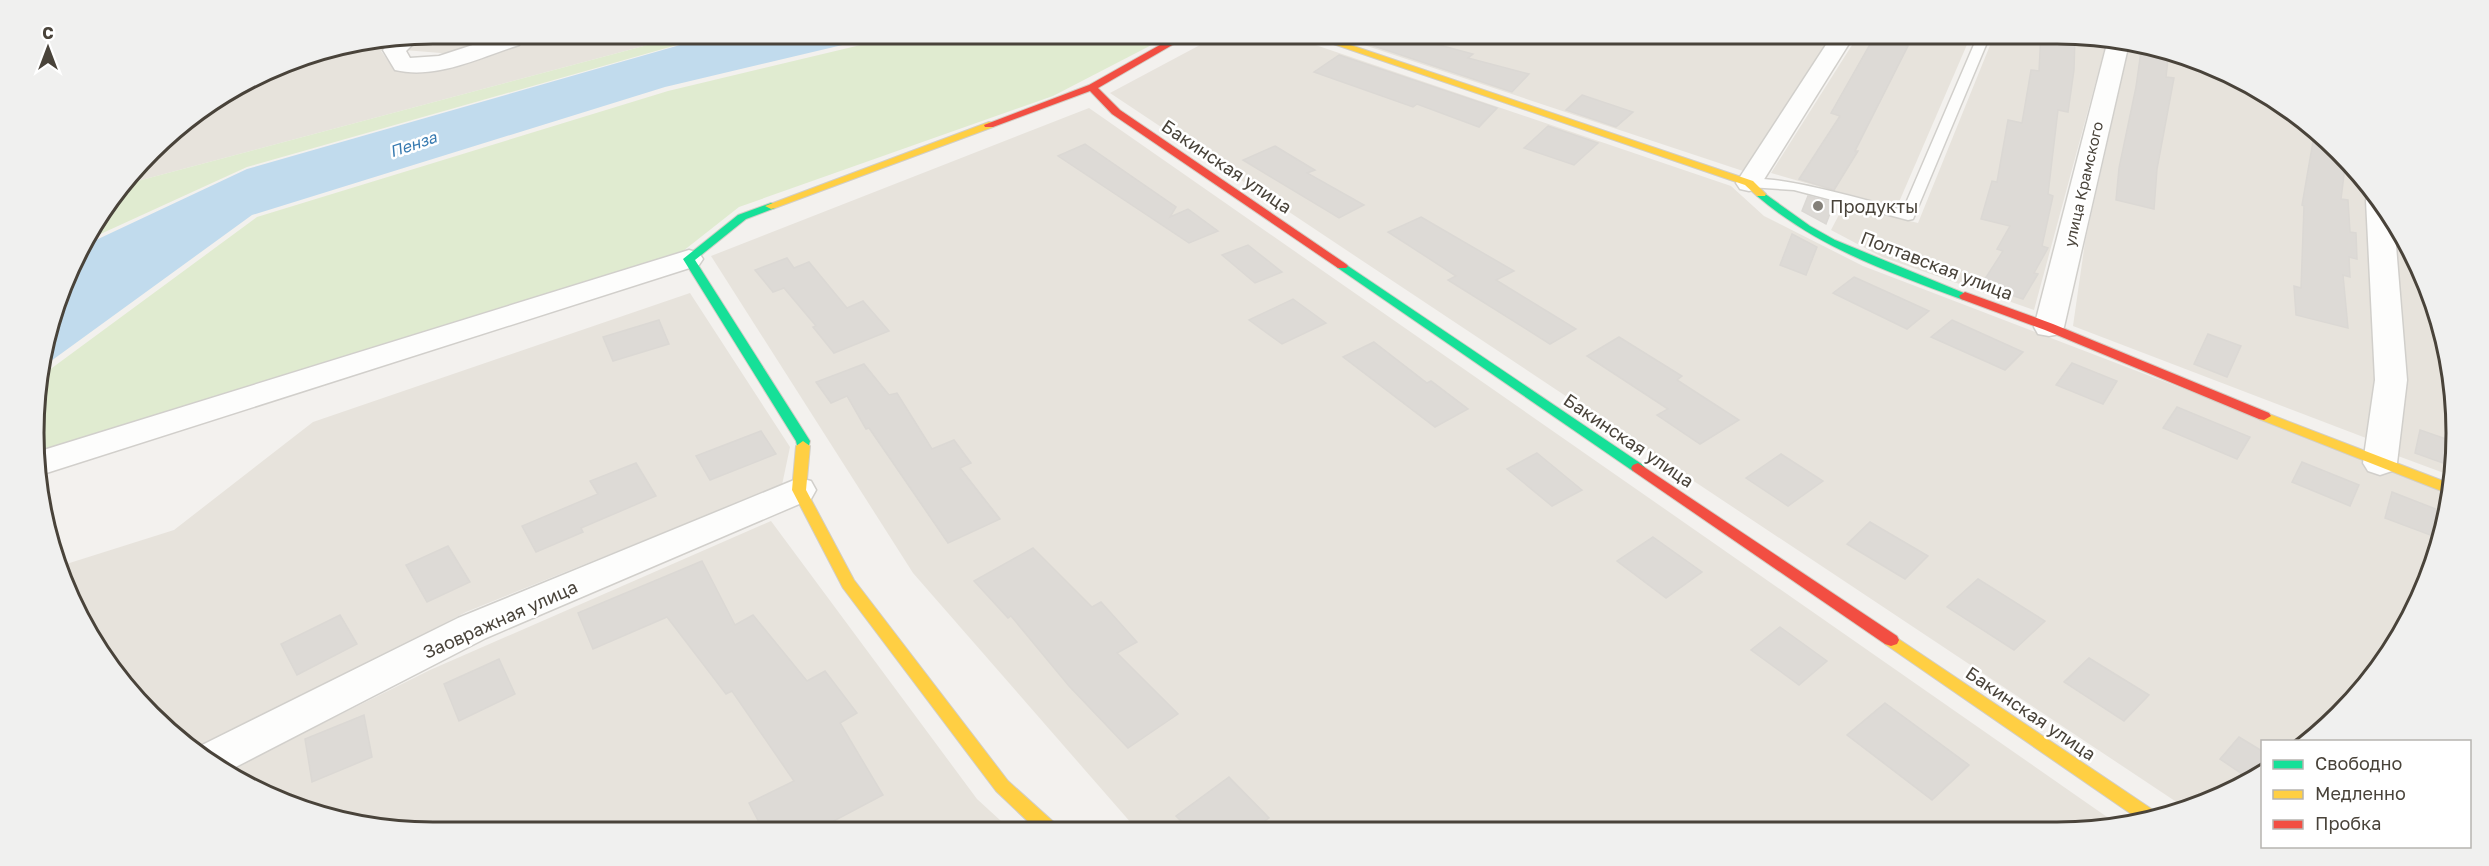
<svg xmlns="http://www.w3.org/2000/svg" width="2489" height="866" viewBox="0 0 2489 866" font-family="'Golos Text',sans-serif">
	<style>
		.residential { fill: #e7e3dc }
		.green { fill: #e0ebd0 }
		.water { fill: #c1dbed }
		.building { fill: #dddad6; stroke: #dbd8d4; stroke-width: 1.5 }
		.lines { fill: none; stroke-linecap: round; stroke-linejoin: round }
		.lane-casing { stroke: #d1cfcb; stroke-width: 3 }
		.street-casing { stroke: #d1cfcb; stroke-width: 3 }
		.fast-casing { stroke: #d2cec5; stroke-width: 2 }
		.slow-casing { stroke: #d2cec5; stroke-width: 2 }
		.jam-casing { stroke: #d2cec5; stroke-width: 2 }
		.lane { fill: #fdfdfc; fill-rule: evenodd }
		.street { fill: #fdfdfc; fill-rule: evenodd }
		.fast { fill: #16e098; fill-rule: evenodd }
		.slow { fill: #ffcf43; fill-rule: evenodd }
		.jam { fill: #f24e42; fill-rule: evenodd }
		.poi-dot { fill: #848079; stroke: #fff; stroke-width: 2 }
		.labels { text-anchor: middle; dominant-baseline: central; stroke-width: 5; stroke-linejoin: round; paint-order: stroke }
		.far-street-label { font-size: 15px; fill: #49433a; stroke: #fff }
		.far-water-label { font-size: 16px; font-style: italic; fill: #377ab0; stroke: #fff }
		.street-label { font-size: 18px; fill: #49433a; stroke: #fff }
		.poi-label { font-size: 18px; fill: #49433a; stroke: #fff; text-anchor: start }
		.rim { fill: none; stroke: #49433a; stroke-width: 3 }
	</style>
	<rect width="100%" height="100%" fill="#f3f1ee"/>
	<g class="residential">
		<path d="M 1972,33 L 1896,209 L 1771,173 L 1859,34 Z"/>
		<path d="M 1995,33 L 2056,33 L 2107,40 L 2034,310 L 1882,257 L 1831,230 L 1844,205 L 1918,223 Z"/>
		<path d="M 1832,34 L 1743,171 L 1337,36 Z"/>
		<path d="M 1289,36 L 1731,186 L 1764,216 L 1863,266 L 2450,491 L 2442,536 L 2402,633 L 2320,734 L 2308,741 L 2262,742 L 2262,772 L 2233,792 L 2184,807 L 1110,93 L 1215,37 Z"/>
		<path d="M 670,39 L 119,186 L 169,132 L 280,63 L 355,41 L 394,40 L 381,51 L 394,69 L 444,66 L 523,40 Z"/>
		<path d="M 416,40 L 496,40 L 453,54 L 404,50 Z"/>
		<path d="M 2130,43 L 2159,47 L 2233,74 L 2299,115 L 2356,169 L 2367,183 L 2378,375 L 2366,438 L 2073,326 L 2085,242 Z"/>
		<path d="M 1089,108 L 2120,826 L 2109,830 L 1139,832 L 913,573 L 711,256 Z"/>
		<path d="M 2395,222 L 2402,233 L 2435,304 L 2453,380 L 2455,459 L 2452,476 L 2398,456 L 2407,383 Z"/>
		<path d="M 690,293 L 790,447 L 782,485 L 466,612 L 196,754 L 150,716 L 101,656 L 60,566 L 174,530 L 313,422 Z"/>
		<path d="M 771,521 L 977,799 L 1013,832 L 433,833 L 330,819 L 225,772 L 430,670 Z"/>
	</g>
	<g class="green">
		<path d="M 1167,37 L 1053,96 L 739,207 L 678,255 L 34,462 L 37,379 L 257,217 L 668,91 L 890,38 Z"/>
		<path d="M 670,39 L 698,39 L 247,167 L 83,242 L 119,186 Z"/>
	</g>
	<path class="water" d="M 872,38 L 665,87 L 252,215 L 40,369 L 74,256 L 79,248 L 247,169 L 701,39 Z"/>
	<g class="building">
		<path d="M 2041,33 L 2075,36 L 2074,70 L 2068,112 L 2058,110 L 2048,194 L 2053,196 L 2042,246 L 2048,248 L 2034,273 L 2038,274 L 2023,299 L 1981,285 L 2003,251 L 1997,249 L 2010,226 L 1981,219 L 1992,181 L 1997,182 L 2008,120 L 2022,123 L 2031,70 L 2039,71 Z"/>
		<path d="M 1365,36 L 1406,36 L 1473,54 L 1468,58 L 1529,74 L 1512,92 L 1359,41 Z"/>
		<path d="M 1873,39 L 1908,46 L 1855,151 L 1858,151 L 1834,190 L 1799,179 L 1840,116 L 1831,113 Z"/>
		<path d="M 2142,44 L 2169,50 L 2166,77 L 2174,78 L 2157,169 L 2154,209 L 2116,200 L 2119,168 L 2136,87 Z"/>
		<path d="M 1339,55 L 1497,108 L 1479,127 L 1417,104 L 1413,107 L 1314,72 Z"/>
		<path d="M 1582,95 L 1633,112 L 1616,127 L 1566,110 Z"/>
		<path d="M 1548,126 L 1598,143 L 1574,165 L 1524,148 Z"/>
		<path d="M 2315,130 L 2346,159 L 2341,199 L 2348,200 L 2350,232 L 2356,233 L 2357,259 L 2349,257 L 2350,277 L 2343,275 L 2348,328 L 2296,315 L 2294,286 L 2301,288 L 2304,206 L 2302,205 Z"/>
		<path d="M 1085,144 L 1176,207 L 1170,217 L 1188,209 L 1218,231 L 1189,243 L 1058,156 Z"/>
		<path d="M 1275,146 L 1315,170 L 1307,173 L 1364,205 L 1339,218 L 1243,160 Z"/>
		<path d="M 1808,196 L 1834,203 L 1826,224 L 1802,211 Z"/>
		<path d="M 1421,217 L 1514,271 L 1496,280 L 1576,329 L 1550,344 L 1448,280 L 1456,276 L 1388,232 Z"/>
		<path d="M 1792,234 L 1817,247 L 1806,275 L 1780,265 Z"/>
		<path d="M 1248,245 L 1282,272 L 1255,283 L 1222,255 Z"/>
		<path d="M 787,258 L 794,268 L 809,262 L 847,308 L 863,301 L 889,331 L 834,353 L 813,327 L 816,326 L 784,288 L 773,292 L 755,270 Z"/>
		<path d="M 1854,277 L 1896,296 L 1929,311 L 1907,329 L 1833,293 Z"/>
		<path d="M 1293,299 L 1326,323 L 1282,344 L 1249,320 Z"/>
		<path d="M 659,320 L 669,344 L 613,361 L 603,337 Z"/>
		<path d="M 1952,320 L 2023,352 L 2005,370 L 1931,337 Z"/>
		<path d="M 2208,334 L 2241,346 L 2227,377 L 2194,364 Z"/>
		<path d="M 1619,337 L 1682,376 L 1677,380 L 1739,420 L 1700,444 L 1657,415 L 1668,409 L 1587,356 Z"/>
		<path d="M 1374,342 L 1427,383 L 1431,381 L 1468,409 L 1435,427 L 1343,357 Z"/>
		<path d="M 2072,363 L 2117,381 L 2103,404 L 2056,385 Z"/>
		<path d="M 864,364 L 889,395 L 897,393 L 932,449 L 954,440 L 971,463 L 960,468 L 1000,519 L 948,543 L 869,428 L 866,429 L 847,396 L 831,403 L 816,382 Z"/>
		<path d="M 2177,407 L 2250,437 L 2237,459 L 2163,428 Z"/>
		<path d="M 2420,430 L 2455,442 L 2454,467 L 2415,453 Z"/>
		<path d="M 761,431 L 776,454 L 710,480 L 696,456 Z"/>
		<path d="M 1537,453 L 1582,490 L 1552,506 L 1507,469 Z"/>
		<path d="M 1781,454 L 1823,481 L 1788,506 L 1746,478 Z"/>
		<path d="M 2302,462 L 2359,485 L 2350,506 L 2292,482 Z"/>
		<path d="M 636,463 L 656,496 L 581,528 L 583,532 L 536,552 L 522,526 L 598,494 L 590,481 Z"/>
		<path d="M 2392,492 L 2446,513 L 2441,539 L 2385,518 Z"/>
		<path d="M 1870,522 L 1928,556 L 1905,579 L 1847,544 Z"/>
		<path d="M 1653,537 L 1702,572 L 1666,598 L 1617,561 Z"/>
		<path d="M 448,546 L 470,582 L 427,602 L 406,565 Z"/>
		<path d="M 1033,548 L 1092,607 L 1101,602 L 1137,642 L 1117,653 L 1178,714 L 1128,748 L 1069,686 L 1011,616 L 1008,618 L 974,581 Z"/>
		<path d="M 702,561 L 735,625 L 753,615 L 807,681 L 825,671 L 857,713 L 840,723 L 883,795 L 813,832 L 764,832 L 749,803 L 794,781 L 732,691 L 726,694 L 667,617 L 593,649 L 578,613 Z"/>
		<path d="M 1978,579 L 2045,621 L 2014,650 L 1947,607 Z"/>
		<path d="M 340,615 L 357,644 L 297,675 L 281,644 Z"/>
		<path d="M 1780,627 L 1827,661 L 1799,685 L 1751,650 Z"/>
		<path d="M 2089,658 L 2149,695 L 2124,721 L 2064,682 Z"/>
		<path d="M 499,659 L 515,694 L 459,721 L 444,684 Z"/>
		<path d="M 1885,703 L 1969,765 L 1932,800 L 1847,735 Z"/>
		<path d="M 364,715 L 372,757 L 312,782 L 305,739 Z"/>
		<path d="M 2239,737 L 2262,751 L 2262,772 L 2251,780 L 2220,759 Z"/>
		<path d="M 1229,777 L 1269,818 L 1251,831 L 1191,831 L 1176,816 Z"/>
	</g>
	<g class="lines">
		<defs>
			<path id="lane" d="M 1979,33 L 1991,33 L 1913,219 L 1908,220 L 1794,190 L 1749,187 L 1742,183 C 1757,167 1878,204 1903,210 Z"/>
			<g id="street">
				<path d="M 1833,34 L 1855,34 L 1758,189 L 1749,191 L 1740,189 L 1736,183 Z"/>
				<path d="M 392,40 L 417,40 L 406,51 L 410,58 L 439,56 L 488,40 L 522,40 L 519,45 C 481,57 436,80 395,70 L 383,50 Z"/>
				<path d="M 2108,40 L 2129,43 L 2064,327 L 2060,334 L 2049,336 L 2038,334 L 2034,327 Z"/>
				<path d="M 2374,193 L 2394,221 L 2407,380 L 2397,463 L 2392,471 L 2380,475 L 2368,471 L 2363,463 L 2375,380 L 2366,200 L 2370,194 Z"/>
				<path d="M 689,250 L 699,253 L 703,259 L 699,265 L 37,476 L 34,453 Z"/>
				<path d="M 799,478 L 811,481 L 816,490 L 811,499 L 486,638 L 226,772 L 210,765 L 192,750 L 458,618 Z"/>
			</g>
			<g id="fast">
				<path d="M 1761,191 L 1810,226 L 1835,240 L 1971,296 L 1965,300 L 1961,299 C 1888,272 1817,247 1757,196 L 1757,192 Z"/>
				<path d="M 771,203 L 775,204 L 775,208 L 746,219 L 695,260 L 810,441 L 808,449 L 798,449 L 796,441 L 683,259 L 738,215 Z"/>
				<path d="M 1342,262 L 1643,465 L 1645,468 L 1643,471 L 1633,471 L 1338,268 L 1336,266 L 1338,264 Z"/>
			</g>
			<g id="slow">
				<path d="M 1310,36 L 1324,36 L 1753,181 L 1766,194 L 1765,196 L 1757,196 L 1745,185 Z"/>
				<path d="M 989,122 L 993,123 L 993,127 L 775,208 L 771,209 L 765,206 Z"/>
				<path d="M 2264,412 L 2451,484 L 2449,494 L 2259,419 L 2257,416 Z"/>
				<path d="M 803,441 L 810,446 L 806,490 L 854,580 L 1008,781 L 1058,826 L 1061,832 L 1039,832 L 996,791 L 843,588 L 792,490 L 796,446 Z"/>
				<path d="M 1891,634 L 2156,812 L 2158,815 L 2140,820 L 1885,644 L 1883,640 L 1885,636 Z"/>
			</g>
			<g id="jam">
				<path d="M 1174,37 L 1186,37 L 1098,88 L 1120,110 L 1346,264 L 1348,266 L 1346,268 L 1338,268 L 1112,114 L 1090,91 L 993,127 L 985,127 L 984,125 L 1089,85 Z"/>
				<path d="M 1965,292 L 2053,324 L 2269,413 L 2271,416 L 2264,420 L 2259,419 L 2045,330 L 1961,299 L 1959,296 Z"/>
				<path d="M 1638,463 L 1897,636 L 1899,640 L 1897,644 L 1891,646 L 1885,644 L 1633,471 L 1631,468 L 1633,465 Z"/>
			</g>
		</defs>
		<use href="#lane" class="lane-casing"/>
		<use href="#street" class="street-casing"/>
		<use href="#fast" class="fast-casing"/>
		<use href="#slow" class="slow-casing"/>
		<use href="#jam" class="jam-casing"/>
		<use href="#lane" class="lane"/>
		<use href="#street" class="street"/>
		<use href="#fast" class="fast"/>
		<use href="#slow" class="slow"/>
		<use href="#jam" class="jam"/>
	</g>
	<circle class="poi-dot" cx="1818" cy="206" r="6"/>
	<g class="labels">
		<g class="far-street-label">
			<text transform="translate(2083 184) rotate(-77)">улица Крамского</text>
		</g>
		<g class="far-water-label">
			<text transform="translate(413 144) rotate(-19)">Пенза</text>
		</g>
		<g class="street-label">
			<text transform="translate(1227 166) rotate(34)">Бакинская улица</text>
			<text transform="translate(1937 265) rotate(21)">Полтавская улица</text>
			<text transform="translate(1629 440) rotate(34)">Бакинская улица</text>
			<text transform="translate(500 619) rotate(-24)">Заовражная улица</text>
			<text transform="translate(2031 713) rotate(34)">Бакинская улица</text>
		</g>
		<g class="poi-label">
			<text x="1830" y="206">Продукты</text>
		</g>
	</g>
	<path d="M0 0H2489V866H0ZM433 44H2057A389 389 0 0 1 2446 433V433A389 389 0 0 1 2057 822H433A389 389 0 0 1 44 433V433A389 389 0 0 1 433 44Z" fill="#f0f0ef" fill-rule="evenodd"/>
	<path class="rim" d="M433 44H2057A389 389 0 0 1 2446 433V433A389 389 0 0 1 2057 822H433A389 389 0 0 1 44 433V433A389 389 0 0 1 433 44Z"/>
	<rect x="2261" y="740" width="210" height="108" fill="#ffffff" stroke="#b6b4b0" stroke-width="1.5"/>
	<rect x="2273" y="760" width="30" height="9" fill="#16e098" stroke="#b6b4b0" stroke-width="1.5"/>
	<text x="2315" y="770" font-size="18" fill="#49433a">Свободно</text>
	<rect x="2273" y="790" width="30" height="9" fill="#ffcf43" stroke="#b6b4b0" stroke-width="1.5"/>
	<text x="2315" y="800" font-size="18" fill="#49433a">Медленно</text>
	<rect x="2273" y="820" width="30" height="9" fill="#f24e42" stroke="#b6b4b0" stroke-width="1.5"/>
	<text x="2315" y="830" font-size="18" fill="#49433a">Пробка</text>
	<g transform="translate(48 48)" stroke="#ffffff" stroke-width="4.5" paint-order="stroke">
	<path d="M0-4.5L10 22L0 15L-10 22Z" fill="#49433a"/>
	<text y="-9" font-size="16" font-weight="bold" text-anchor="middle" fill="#49433a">С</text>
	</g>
</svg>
